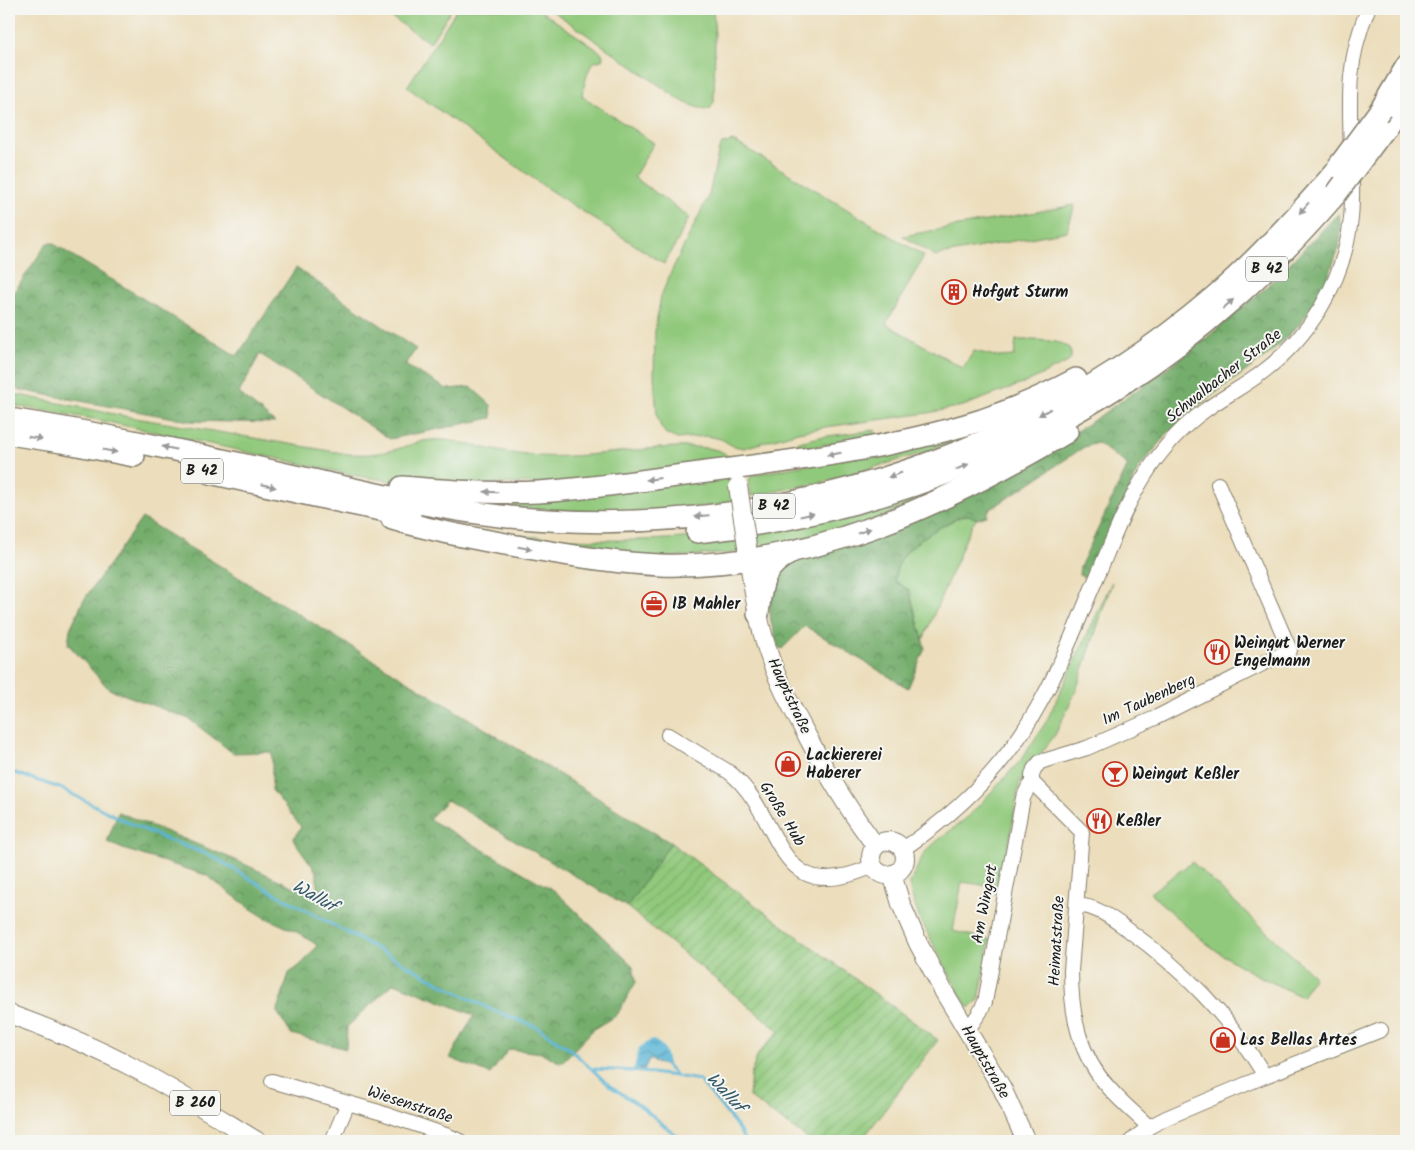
<svg xmlns="http://www.w3.org/2000/svg" width="1415" height="1150" viewBox="0 0 1415 1150" font-family="Kalam,sans-serif">
	<style>
		.green { fill: #91c97c; stroke: #56724c }
		.forest { fill: url(#forest-crowns); stroke: #486444 }
		.garden { fill: url(#garden-furrows); stroke: #56724c }
		.water { fill: url(#water-waves); stroke: #3a6879 }
		.lines { fill: none; stroke-linecap: round; stroke-linejoin: round }
		.stream { stroke: #58b5d6; stroke-width: 3 }
		.minor-casing { stroke: #847d6c; stroke-width: 16 }
		.major-casing { stroke: #847d6c; stroke-width: 20 }
		.highway-casing { stroke: #847d6c; stroke-width: 24 }
		.minor { stroke: #fff; stroke-width: 14 }
		.major { stroke: #fff; stroke-width: 18 }
		.highway { stroke: #fff; stroke-width: 21 }
		.major-bridge-casing { stroke: #847d6c; stroke-width: 20; stroke-linecap: butt }
		.highway-bridge-casing { stroke: #847d6c; stroke-width: 24; stroke-linecap: butt }
		.major-bridge { stroke: #fff; stroke-width: 18 }
		.highway-bridge { stroke: #fff; stroke-width: 21 }
		.oneway { fill: #999 }
		.labels { text-anchor: middle; dominant-baseline: central; stroke-width: 4; stroke-linejoin: round; paint-order: stroke }
		.shield { fill: #f6f6f2; stroke: #5d5d5c; stroke-width: 1 }
		.shield-label { font-size: 15px; font-weight: bold; fill: #1c1c1c }
		.poi-label { font-size: 16px; font-weight: bold; fill: #1c1c1c; stroke: #f6f6f2; text-anchor: start }
		.street-label { font-size: 16px; fill: #1c1c1c; stroke: #f6f6f2 }
		.water-label { font-size: 18px; font-style: italic; fill: #345966; stroke: #f6f6f2 }
	</style>
	<defs>
		<pattern id="forest-crowns" width="20" height="18" patternUnits="userSpaceOnUse" patternTransform="scale(1.25)"><rect width="20" height="18" fill="#74ad6c"/><path d="M2 6a3 3 0 1 1 6 0M12 15a3 3 0 1 1 6 0" fill="none" stroke="#5e8c58"/></pattern>
		<pattern id="garden-furrows" width="10" height="10" patternUnits="userSpaceOnUse" patternTransform="scale(1.25)"><rect width="10" height="10" fill="#91c97c"/><path d="M-1 1l2-2M0 10L10 0M9 11l2-2" fill="none" stroke="#7cac6b"/></pattern>
		<pattern id="water-waves" width="16" height="10" patternUnits="userSpaceOnUse" patternTransform="scale(1.25)"><rect width="16" height="10" fill="#58b5d6"/><path d="M0 5q4-4 8 0t8 0" fill="none" stroke="#4892ad"/></pattern>
	</defs>
	<rect width="100%" height="100%" fill="#f6f6f2"/>
	<filter id="ink" filterUnits="userSpaceOnUse"><feTurbulence type="fractalNoise" baseFrequency=".02" numOctaves="2"/><feDisplacementMap in="SourceGraphic" scale="10" xChannelSelector="R" yChannelSelector="G"/><feConvolveMatrix kernelMatrix="1 2 1 2 8 2 1 2 1" color-interpolation-filters="sRGB"/></filter>
	<filter id="wash" filterUnits="userSpaceOnUse"><feTurbulence type="fractalNoise" baseFrequency=".0096" numOctaves="4" result="noise"/><feDisplacementMap in="SourceGraphic" scale="20" xChannelSelector="R" yChannelSelector="G"/><feGaussianBlur stdDeviation="1.12" result="paint"/><feColorMatrix in="noise" values="0 0 0 0 0 0 0 0 0 0 0 0 0 0 0 0 0 1.4 0 .05"/><feComposite in="paint" operator="in"/></filter>
	<g filter="url(#wash)">
		<rect width="100%" height="100%" fill="#ecdebc"/>
		<g class="green">
			<path d="M 379,9 L 452,9 L 430,43 Z"/>
			<path d="M 457,9 L 538,9 L 602,53 L 603,57 L 602,60 C 598,61 596,61 593,63 C 588,68 583,89 582,96 L 654,143 L 634,177 L 689,217 L 676,244 L 664,264 L 545,187 L 407,87 Z"/>
			<path d="M 550,9 L 713,9 L 715,35 L 714,102 L 710,109 C 698,109 689,105 679,99 Z"/>
			<path d="M 733,141 L 756,154 L 924,256 L 886,324 L 963,368 L 974,351 L 999,357 L 1014,356 L 1016,340 C 1027,340 1060,339 1068,347 C 1071,350 1071,354 1071,358 L 1068,362 L 1027,382 L 963,406 L 928,413 L 826,427 L 798,432 L 744,448 L 733,446 L 721,439 L 707,436 L 677,439 L 666,434 L 661,427 L 657,416 L 654,377 L 655,330 L 661,296 L 671,272 L 709,195 L 719,149 L 722,144 Z"/>
			<path d="M 1075,205 L 1067,231 L 939,255 L 937,257 L 903,236 Z"/>
			<path d="M 1090,380 L 964,438 L 916,455 L 824,482 L 751,496 L 749,480 L 752,475 L 849,457 Z"/>
			<path d="M 9,393 L 124,416 L 348,454 C 364,455 381,454 397,449 C 408,446 421,440 433,440 C 444,439 453,441 463,443 C 484,448 505,453 527,455 C 560,459 595,454 629,451 C 645,449 727,439 729,460 L 578,483 L 422,484 L 392,481 L 358,476 L 94,419 L 9,405 Z"/>
			<path d="M 1069,427 L 869,523 L 759,548 L 756,530 Z"/>
			<path d="M 875,430 L 876,437 L 759,455 L 803,441 L 820,437 Z"/>
			<path d="M 725,478 L 730,483 L 733,504 L 621,513 L 517,508 L 451,500 Z"/>
			<path d="M 969,515 L 977,519 L 972,524 L 923,640 L 909,590 L 895,581 C 895,554 923,536 944,525 C 952,521 960,516 969,515 Z"/>
			<path d="M 737,532 L 739,550 L 737,553 L 651,558 L 509,535 C 549,538 590,541 631,540 C 666,540 702,537 737,532 Z"/>
			<path d="M 1112,582 L 1076,691 L 1055,735 L 1020,781 L 1001,888 L 962,882 L 953,931 L 990,940 L 979,1000 L 969,1008 L 961,996 L 919,917 L 911,893 L 909,885 L 924,853 L 937,841 L 969,816 L 1021,760 L 1046,722 Z"/>
			<path d="M 1192,862 L 1314,976 L 1302,997 C 1273,983 1244,970 1217,951 C 1193,934 1172,913 1150,893 Z"/>
		</g>
		<g class="forest">
			<path d="M 1339,213 L 1341,232 L 1339,247 L 1329,275 L 1319,296 L 1301,323 L 1267,356 L 1196,407 L 1165,436 L 1138,470 L 1089,577 L 1085,577 L 1079,575 L 1080,567 L 1128,465 L 1097,443 L 1084,447 L 988,511 L 987,516 L 977,519 C 974,518 972,516 969,515 C 962,514 954,520 948,523 C 926,535 895,552 895,581 L 909,590 L 925,648 L 908,688 L 805,626 L 782,649 L 778,647 L 771,622 L 769,601 L 776,567 L 1062,440 L 1094,420 L 1161,373 L 1205,339 L 1263,290 Z"/>
			<path d="M 47,243 L 52,243 L 237,356 L 296,268 L 416,349 L 405,365 L 447,389 L 471,387 L 491,405 L 492,418 L 390,439 L 260,354 L 239,393 L 275,423 L 190,421 L 9,388 L 9,300 Z"/>
			<path d="M 142,518 L 671,843 L 627,907 L 447,800 L 429,819 L 555,891 L 633,966 L 636,982 L 617,1015 L 595,1028 L 561,1063 L 542,1053 L 509,1049 L 490,1074 L 450,1058 L 474,1015 L 394,983 L 347,1027 L 346,1049 L 291,1034 L 277,1012 L 289,973 C 301,966 309,957 317,945 L 297,932 L 266,918 L 250,908 L 206,875 L 123,849 L 107,842 L 118,812 L 233,859 L 312,895 L 317,888 L 317,873 L 293,839 L 301,827 L 272,790 L 272,752 L 233,753 L 189,719 L 109,689 L 68,644 L 70,629 L 83,601 Z"/>
		</g>
		<path class="garden" d="M 671,843 L 938,1040 L 861,1141 L 811,1141 L 749,1097 L 751,1074 L 758,1054 L 779,1031 L 627,907 Z"/>
		<path class="water" d="M 652,1041 C 665,1048 665,1054 668,1067 L 649,1059 L 644,1070 L 636,1068 L 640,1049 Z"/>
		<g class="lines">
			<g class="stream">
				<path d="M 9,771 L 60,788 L 127,822 L 163,838 L 212,856 L 269,890 L 449,988 L 490,1009 L 537,1027 L 571,1050 L 610,1086 L 642,1107 L 683,1141"/>
				<path d="M 594,1069 L 633,1071 L 676,1076 L 699,1080 L 713,1096 L 736,1125 L 745,1141"/>
				<path d="M 633,1071 L 636,1068 L 640,1049 L 652,1041 C 667,1048 663,1053 667,1066 C 669,1069 673,1072 676,1076"/>
			</g>
		</g>
	</g>
	<g filter="url(#ink)">
		<g class="lines">
			<defs>
				<g id="minor">
					<path d="M 1351,150 C 1349,97 1347,59 1368,9"/>
					<path d="M 668,735 L 729,772 C 786,817 771,912 873,866"/>
					<path d="M 1032,782 L 1032,776 L 1034,769 L 1040,762 L 1087,748 L 1155,718 L 1290,650 L 1218,484"/>
					<path d="M 1032,782 L 1082,832 L 1071,971 C 1071,1015 1079,1056 1110,1089 C 1122,1103 1136,1114 1149,1127"/>
					<path d="M 903,849 C 957,813 1004,767 1036,710 C 1060,669 1077,623 1096,579 C 1112,542 1126,503 1149,469 C 1164,447 1182,427 1204,411 C 1223,397 1245,386 1264,371 C 1310,336 1342,283 1350,226 C 1353,208 1352,189 1352,171"/>
					<path d="M 1077,905 C 1098,907 1110,917 1127,929 C 1184,970 1229,1016 1265,1076"/>
					<path d="M 967,1031 L 980,1012 L 985,1002 L 1023,798 L 1028,788 L 1032,782"/>
					<path d="M 272,1081 L 379,1112 L 449,1136 L 460,1141"/>
					<path d="M 332,1141 L 348,1103"/>
					<path d="M 1131,1141 L 1149,1127 L 1166,1118 L 1265,1076 L 1381,1030"/>
				</g>
				<g id="major">
					<path d="M 747,547 C 752,583 757,618 768,652 C 777,680 791,706 805,732 C 826,772 848,810 876,846"/>
					<circle cx="888" cy="858" r="17"/>
					<path d="M 892,874 L 901,904 L 918,943 L 944,992 L 1002,1088 L 1026,1141"/>
					<path d="M 9,1014 C 51,1029 92,1046 132,1067 C 175,1090 216,1116 257,1141"/>
				</g>
				<g id="highway">
					<path d="M 1381,109 L 1406,67"/>
					<path d="M 1383,131 L 1406,97"/>
					<path d="M 9,419 C 114,435 218,459 322,482 C 381,495 440,509 500,516 C 756,544 1019,464 1215,296 C 1259,258 1298,215 1336,171"/>
					<path d="M 9,434 L 62,442 L 134,456"/>
					<path d="M 210,473 L 342,502 L 410,516"/>
					<path d="M 402,487 C 447,491 492,494 538,492 C 594,489 651,479 707,472 C 800,460 893,448 982,420 C 1014,409 1046,395 1076,379"/>
					<path d="M 392,519 C 437,532 482,540 528,548 C 572,556 615,563 660,565 C 807,569 943,506 1067,432"/>
					<path d="M 697,532 C 893,513 1082,433 1230,302 C 1268,269 1303,232 1336,194"/>
					<path d="M 758,614 C 761,587 762,567 789,554"/>
				</g>
			</defs>
			<use href="#minor" class="minor-casing"/>
			<use href="#major" class="major-casing"/>
			<use href="#highway" class="highway-casing"/>
			<use href="#minor" class="minor"/>
			<use href="#major" class="major"/>
			<use href="#highway" class="highway"/>
			<defs>
				<path id="major-bridge" d="M 738,486 L 747,546"/>
				<g id="highway-bridge">
					<path d="M 1338,167 L 1381,109"/>
					<path d="M 1336,194 L 1383,131"/>
				</g>
			</defs>
			<use href="#major-bridge" class="major-bridge-casing"/>
			<use href="#highway-bridge" class="highway-bridge-casing"/>
			<use href="#major-bridge" class="major-bridge"/>
			<use href="#highway-bridge" class="highway-bridge"/>
		</g>
		<defs><path id="oneway-solid" d="M-6-.8H1V-3.2L6.5 0L1 3.2V.8H-6Z" transform="scale(1.25)"/></defs>
		<g class="oneway">
			<use href="#oneway-solid" transform="translate(1304 208) rotate(131)"/>
			<use href="#oneway-solid" transform="translate(1228 304) rotate(-41)"/>
			<use href="#oneway-solid" transform="translate(1045 412) rotate(151)"/>
			<use href="#oneway-solid" transform="translate(35 438) rotate(9)"/>
			<use href="#oneway-solid" transform="translate(169 448) rotate(-168)"/>
			<use href="#oneway-solid" transform="translate(110 451) rotate(11)"/>
			<use href="#oneway-solid" transform="translate(834 454) rotate(171)"/>
			<use href="#oneway-solid" transform="translate(962 467) rotate(-23)"/>
			<use href="#oneway-solid" transform="translate(895 475) rotate(161)"/>
			<use href="#oneway-solid" transform="translate(653 479) rotate(173)"/>
			<use href="#oneway-solid" transform="translate(269 486) rotate(13)"/>
			<use href="#oneway-solid" transform="translate(491 492) rotate(-179)"/>
			<use href="#oneway-solid" transform="translate(807 515) rotate(-12)"/>
			<use href="#oneway-solid" transform="translate(702 516) rotate(175)"/>
			<use href="#oneway-solid" transform="translate(864 531) rotate(-20)"/>
			<use href="#oneway-solid" transform="translate(525 548) rotate(10)"/>
		</g>
	</g>
	<defs>
		<symbol id="building-ring" viewBox="-11 -11 22 22"><circle r="9.5" fill="#f6f6f2" stroke="#c8321e" stroke-width="1.5"/><path d="M-4-6H4V6H1V3H-1V6H-4ZM-2.5-4.3h1.7v1.8h-1.7ZM.8-4.3h1.7v1.8H.8ZM-2.5-1h1.7V.8h-1.7ZM.8-1h1.7V.8H.8Z" fill="#c8321e"/></symbol>
		<symbol id="office-ring" viewBox="-11 -11 22 22"><circle r="9.5" fill="#f6f6f2" stroke="#c8321e" stroke-width="1.5"/><path d="M-6-3h4V-5.5h4V-3h4V5H-6ZM-1-4.5V-3h2v-1.5ZM-6 0V1H6V0Z" fill="#c8321e"/></symbol>
		<symbol id="restaurant-ring" viewBox="-11 -11 22 22"><circle r="9.5" fill="#f6f6f2" stroke="#c8321e" stroke-width="1.5"/><path d="M-5-6h1v4h1v-4h1v4h1v-4h1v5L-1.5 .5V6h-2V.5L-5-1ZM5-6V6H3V1.5H1.5Q1.5-4 5-6Z" fill="#c8321e"/></symbol>
		<symbol id="shop-ring" viewBox="-11 -11 22 22"><circle r="9.5" fill="#f6f6f2" stroke="#c8321e" stroke-width="1.5"/><path d="M-5-2.5h2.3a2.7 3.5 0 0 1 5.4 0H5L5.5 6h-11ZM-1.5-2.5h3a1.5 2.3 0 0 0-3 0Z" fill="#c8321e"/></symbol>
		<symbol id="bar-ring" viewBox="-11 -11 22 22"><circle r="9.5" fill="#f6f6f2" stroke="#c8321e" stroke-width="1.5"/><path d="M-6-5H6L.8 .8V4.5H3.5V6h-7V4.5H-.8V.8Z" fill="#c8321e"/></symbol>
	</defs>
	<g fill-rule="evenodd">
		<use href="#building-ring" x="940" y="278" width="28" height="28"/>
		<use href="#office-ring" x="640" y="590" width="28" height="28"/>
		<use href="#restaurant-ring" x="1203" y="638" width="28" height="28"/>
		<use href="#shop-ring" x="774" y="750" width="28" height="28"/>
		<use href="#bar-ring" x="1101" y="760" width="28" height="28"/>
		<use href="#restaurant-ring" x="1085" y="807" width="28" height="28"/>
		<use href="#shop-ring" x="1209" y="1026" width="28" height="28"/>
	</g>
	<g class="labels">
		<g class="shield">
			<rect x="1246" y="256.5" width="42" height="25" rx="4"/>
			<rect x="181" y="458.5" width="42" height="25" rx="4"/>
			<rect x="753" y="493.5" width="42" height="25" rx="4"/>
			<rect x="170" y="1090.5" width="50" height="25" rx="4"/>
		</g>
		<g class="shield-label">
			<text x="1267" y="269">B 42</text>
			<text x="202" y="471">B 42</text>
			<text x="774" y="506">B 42</text>
			<text x="195" y="1103">B 260</text>
		</g>
		<g class="poi-label">
			<text x="972" y="292">Hofgut Sturm</text>
			<text x="672" y="604">IB Mahler</text>
			<text x="1234" y="643">Weingut Werner<tspan x="1234" dy="18">Engelmann</tspan></text>
			<text x="806" y="755">Lackiererei<tspan x="806" dy="18">Haberer</tspan></text>
			<text x="1132" y="774">Weingut Keßler</text>
			<text x="1116" y="821">Keßler</text>
			<text x="1240" y="1040">Las Bellas Artes</text>
		</g>
		<g class="street-label">
			<text transform="translate(1224 376) rotate(-38)">Schwalbacher Straße</text>
			<text transform="translate(789 696) rotate(65)">Hauptstraße</text>
			<text transform="translate(1149 700) rotate(-25)">Im Taubenberg</text>
			<text transform="translate(782 814) rotate(59)">Große Hub</text>
			<text transform="translate(985 904) rotate(-79)">Am Wingert</text>
			<text transform="translate(1057 941) rotate(-87)">Heimatstraße</text>
			<text transform="translate(985 1062) rotate(60)">Hauptstraße</text>
			<text transform="translate(410 1105) rotate(18)">Wiesenstraße</text>
		</g>
		<g class="water-label">
			<text transform="translate(314 897) rotate(29)">Walluf</text>
			<text transform="translate(725 1093) rotate(47)">Walluf</text>
		</g>
	</g>
	<rect width="1415" height="1150" fill="none" stroke="#f6f6f2" stroke-width="30"/>
</svg>
